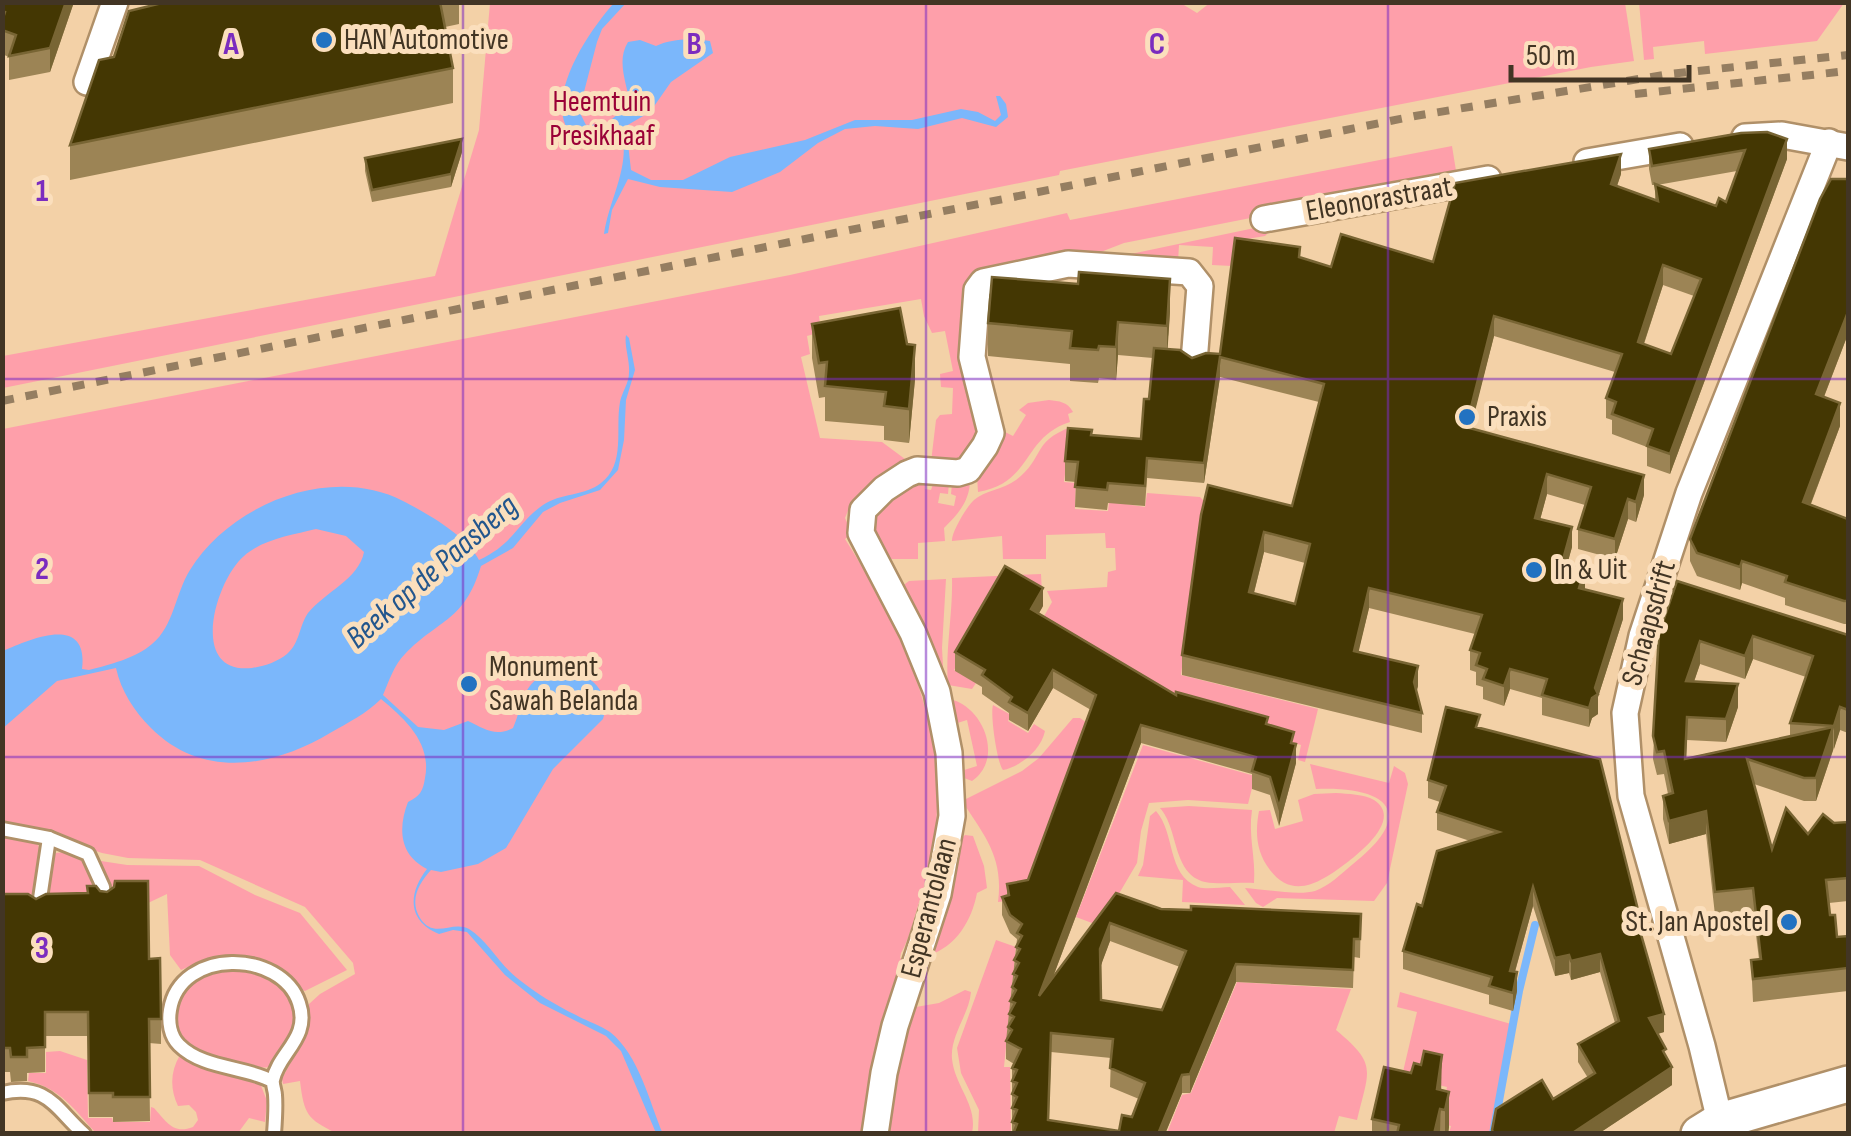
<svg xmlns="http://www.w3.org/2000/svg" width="1851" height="1136" viewBox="0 0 1851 1136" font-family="'Sofia Sans Condensed',sans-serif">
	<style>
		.green { fill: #fe9faa }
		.water { fill: #7bb7fb; fill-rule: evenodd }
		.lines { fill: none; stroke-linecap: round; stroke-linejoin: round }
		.stream { stroke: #7bb7fb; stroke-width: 8 }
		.lane-casing { stroke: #b09068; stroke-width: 18 }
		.street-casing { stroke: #b09068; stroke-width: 30 }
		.secondary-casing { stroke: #b09068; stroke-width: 40 }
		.lane { stroke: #fff; stroke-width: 12 }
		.street { stroke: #fff; stroke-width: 25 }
		.secondary { stroke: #fff; stroke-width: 35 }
		.rail { stroke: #957e61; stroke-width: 8; stroke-dasharray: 12 12; stroke-linecap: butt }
		.wall { fill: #9c8455; fill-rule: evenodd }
		.shaded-wall { fill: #786534 }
		.building { fill: #443703; stroke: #786534; stroke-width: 2.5; fill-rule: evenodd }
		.grid { fill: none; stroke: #7b2cbf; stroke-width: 2.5; stroke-opacity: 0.55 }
		.poi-dot { fill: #2272c1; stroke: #fbdfbd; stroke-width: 4 }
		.labels { text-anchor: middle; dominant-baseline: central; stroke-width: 10; stroke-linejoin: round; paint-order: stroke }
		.poi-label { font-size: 30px; fill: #423524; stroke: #fbdfbd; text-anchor: start }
		.park-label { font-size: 30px; fill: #9a0036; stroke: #fbdfbd }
		.street-label { font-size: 30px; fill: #423524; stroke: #fbdfbd }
		.water-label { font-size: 32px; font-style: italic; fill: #22568d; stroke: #fbdfbd }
		.grid-label { font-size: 32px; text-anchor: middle; font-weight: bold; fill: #7b2cbf; stroke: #fbdfbd; stroke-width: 10; stroke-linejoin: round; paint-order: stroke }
	</style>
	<rect width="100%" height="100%" fill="#f3d1a7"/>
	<g class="green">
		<path d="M 1179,2 L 1197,13 L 1211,2 L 1625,3 L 1634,61 L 1591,67 L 1060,171 L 1059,175 L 3,388 L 3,356 L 435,276 L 479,130 L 490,3 Z"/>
		<path d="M 1639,2 L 1844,2 L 1844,3 L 1817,41 L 1705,54 L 1704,41 L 1653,47 L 1654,59 L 1644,60 Z"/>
		<path d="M 1452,146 L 1457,177 L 1124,243 L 1093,255 L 973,274 L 968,282 L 980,432 L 964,461 L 931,462 L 936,420 L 940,415 L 952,414 L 953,388 L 941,387 L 940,374 L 953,371 L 945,331 L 932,333 L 924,316 L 921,299 L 819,316 L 821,332 L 807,336 L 810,354 L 801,357 L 820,438 L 882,442 L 909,462 L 852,501 L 845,518 L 852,534 L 845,539 C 913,646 965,763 921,896 C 915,914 910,938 901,953 L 900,958 L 906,960 L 865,1133 L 336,1133 C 307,1119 304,1114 300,1081 L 283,1084 L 282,1079 L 306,1032 L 309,1004 L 320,994 L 355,974 L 353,963 L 305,907 L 200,860 L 128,858 L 102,853 L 17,825 L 3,825 L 3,429 L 790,275 L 1067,213 L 1070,220 Z"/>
		<path d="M 1264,226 L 1269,232 L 1265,236 L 1235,241 L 1232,266 L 1212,265 L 1213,247 L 1179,245 L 1178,262 L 1126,255 Z"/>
		<path d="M 1049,400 C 1059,401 1068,402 1073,412 L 1068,414 L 1070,422 C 1022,437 1033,483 978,492 L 977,476 L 1005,432 L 1013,436 L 1026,415 L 1019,410 L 1028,403 Z"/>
		<path d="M 1071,427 L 1064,482 L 1076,483 L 1075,509 L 1108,511 L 1109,502 L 1112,502 L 1145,507 L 1147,493 L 1200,497 L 1207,504 L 1199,536 L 1181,675 L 1318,709 L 1305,762 L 1298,760 L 1301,745 L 1168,708 L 1043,618 L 1052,602 L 1047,591 L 1107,587 L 1108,572 L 1116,570 L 1115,548 L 1106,548 L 1105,533 L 1046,535 L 1046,559 L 1003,559 L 1002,536 L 952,541 C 951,533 967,506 974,500 C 984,491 1004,489 1016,480 C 1045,458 1031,442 1071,427 Z"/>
		<path d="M 970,480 C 970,501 958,514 944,528 L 945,541 L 918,543 L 918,559 L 886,559 L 870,526 L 873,516 L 904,485 L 926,481 L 925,489 L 931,490 L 934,481 L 949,483 L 948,494 L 940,493 L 938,503 L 954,506 L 956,496 L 951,494 L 952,484 Z"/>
		<path d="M 1041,574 L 1042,594 L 1005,584 L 954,670 L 976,683 L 972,689 L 948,685 C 945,649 953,614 952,578 Z"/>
		<path d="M 946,579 L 942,648 L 944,684 L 901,587 L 909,581 Z"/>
		<path d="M 950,699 C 984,707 1004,759 972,781 L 959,776 L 961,771 L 977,766 L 967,720 L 951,725 Z"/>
		<path d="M 993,705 L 1011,715 L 1008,721 L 1028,733 L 1034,724 L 1045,731 C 1041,750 1021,766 1003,770 C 997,763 990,714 993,705 Z"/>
		<path d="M 1073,718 L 1080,718 L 1090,725 L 1027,898 L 998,902 C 1004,857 984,835 962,801 L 1022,771 L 1039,758 Z"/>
		<path d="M 1143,745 L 1255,776 L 1248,804 L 1188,800 L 1149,803 L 1141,831 L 1137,863 L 1100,926 L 1076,917 Z"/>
		<path d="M 1310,764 L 1389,783 L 1394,766 L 1405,773 L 1408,784 L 1387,883 L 1374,901 L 1277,898 L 1263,907 L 1256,903 L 1245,888 C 1264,889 1298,896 1315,891 C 1329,886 1341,874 1353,864 C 1419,812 1386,786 1316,789 Z"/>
		<path d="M 1336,793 C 1348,794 1364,794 1374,800 C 1402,818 1363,850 1349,861 C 1324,880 1294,902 1270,870 C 1256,852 1255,832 1259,811 L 1270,810 L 1275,829 L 1303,821 L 1298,800 L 1314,794 Z"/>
		<path d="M 1189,806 L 1252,810 C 1248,836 1256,858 1254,883 C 1239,882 1220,885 1205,882 C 1172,874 1179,829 1160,808 Z"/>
		<path d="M 1156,811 C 1176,834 1166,874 1198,887 C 1207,890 1221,887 1230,887 L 1245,905 L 1182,902 L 1183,880 L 1138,876 L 1143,865 L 1150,816 Z"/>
		<path d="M 2,833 L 34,839 L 42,852 L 31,915 L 3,915 Z"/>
		<path d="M 965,835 L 973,836 L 984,866 L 987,888 L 977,893 C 972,920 956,947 929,955 L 959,841 Z"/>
		<path d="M 64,852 C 91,860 98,881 99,908 L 42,915 L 51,858 L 56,853 Z"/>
		<path d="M 101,861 L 127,865 L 199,866 L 255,895 L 300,913 L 347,970 L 305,991 C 297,987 293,982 287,977 C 253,952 217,954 181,970 L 170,955 L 167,894 L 148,903 L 112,904 L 109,888 L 97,863 Z"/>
		<path d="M 996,940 L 1016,947 L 1004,1067 L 1010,1067 L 1011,1133 L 978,1133 L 979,1110 L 961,1073 L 957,1048 Z"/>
		<path d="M 210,969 C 220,969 232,967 242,969 C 269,973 301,994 295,1025 C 293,1039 280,1054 273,1066 C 259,1070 247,1065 233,1062 C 215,1058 195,1054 181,1041 C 157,1015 189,982 210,969 Z"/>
		<path d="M 1237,982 L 1351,989 L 1336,1030 C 1378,1065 1369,1069 1357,1120 L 1339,1116 L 1334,1133 L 1167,1133 L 1182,1095 L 1191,1093 Z"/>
		<path d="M 965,990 L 971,992 C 969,1015 950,1035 952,1059 C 955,1087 978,1105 972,1133 L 884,1134 L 910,1008 L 939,1003 Z"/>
		<path d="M 1400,992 L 1511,1024 L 1492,1133 L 1449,1133 L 1451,1126 L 1438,1123 L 1447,1087 L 1402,1076 L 1417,1012 L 1397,1007 Z"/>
		<path d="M 60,1051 L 87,1060 L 88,1118 L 112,1118 L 113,1122 L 150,1122 L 151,1107 L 154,1108 C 166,1121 173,1135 193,1127 L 198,1120 L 196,1112 L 189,1105 L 178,1106 C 170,1089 170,1072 180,1055 L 260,1083 L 267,1101 L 265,1122 L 249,1118 L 238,1133 L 96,1133 C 74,1110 62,1089 28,1081 L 29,1073 L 46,1073 L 46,1052 Z"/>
	</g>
	<g class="water">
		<path d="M 626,3 L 602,29 L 597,42 L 579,111 L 586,125 L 606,124 L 630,104 C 627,84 616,61 628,42 L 640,40 L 656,46 C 674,38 691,39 710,41 L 713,53 L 671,82 L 650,112 L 626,126 L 631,170 L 651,180 L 683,180 L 730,157 L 805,140 L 855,120 L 912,120 L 961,109 L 978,112 L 995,121 L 1001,115 L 996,96 L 1000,96 L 1006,104 L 1008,117 L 996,127 L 962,118 L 918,129 L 875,126 L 845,129 L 818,143 L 780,172 L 732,192 L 660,187 L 628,179 L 612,210 L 608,233 L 604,234 C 609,200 628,172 623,137 C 608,135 589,142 575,136 C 568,133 568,130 565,124 C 551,87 590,30 614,3 Z"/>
		<path d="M 626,335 L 629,338 L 635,370 L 626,400 L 624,440 L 618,470 L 600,490 L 560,503 L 543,512 L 513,548 L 481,566 C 464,622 440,618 405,654 C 394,665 389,681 383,695 L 418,727 L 444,730 L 468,721 C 485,729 495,737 513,728 C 521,711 521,691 537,679 C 566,657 615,681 603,719 L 553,769 L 506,848 L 478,864 L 441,872 L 431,870 C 419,883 409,900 420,918 C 434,940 452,920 469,929 C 487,940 500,965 517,978 C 536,993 555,1005 576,1015 C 586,1021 600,1025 610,1032 C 639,1055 649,1101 663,1134 L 656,1133 L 621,1051 L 606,1036 L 540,1003 L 505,975 L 467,932 L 453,930 L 439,934 C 407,921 408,893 427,869 C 399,855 398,828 408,802 C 420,796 423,791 425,778 C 432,743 405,719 381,699 C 366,714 349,722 330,733 C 273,767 203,780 151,728 C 134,711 121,691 116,668 L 57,681 L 2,729 L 3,651 C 30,639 89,613 82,669 L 89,670 C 109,665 136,658 152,644 C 174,626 175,594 190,570 C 230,504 331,464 403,501 C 428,514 467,536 479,560 C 514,544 516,524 543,505 C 560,493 585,496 601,483 C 626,464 615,429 620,402 C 622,392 629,383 629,373 C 630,360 624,346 626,335 ZM 316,529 L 346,536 L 364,552 C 359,579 325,592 308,613 C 299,626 300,643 287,654 C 277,662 265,666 252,668 C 188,675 215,581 244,556 C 263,539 292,535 316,529 Z"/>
	</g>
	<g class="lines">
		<path class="stream" d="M 1493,1134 L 1519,991 L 1535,925"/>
		<defs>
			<g id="lane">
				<path d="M 2,829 L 49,838 L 88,854 L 103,887 L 105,905"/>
				<path d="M 38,912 L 49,838"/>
				<path d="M 272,1081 C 244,1066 203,1069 179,1045 C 170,1036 168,1022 170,1010 C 180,947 282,950 299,1003 C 311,1038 278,1053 273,1080 C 272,1084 275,1091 275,1095 C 276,1107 275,1121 274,1134"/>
				<path d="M 2,1093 C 48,1083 55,1108 84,1134"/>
			</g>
			<g id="street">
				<path d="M 87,82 L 115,2"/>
				<path d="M 1745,137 L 1782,135 L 1848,147"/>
				<path d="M 1587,162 L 1680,146"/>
				<path d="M 1264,219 L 1488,179"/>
				<path d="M 1720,1121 L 1702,1046 L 1631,796 L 1625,713 L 1642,636 L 1689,493 L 1829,142"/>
				<path d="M 875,1134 L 884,1073 L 895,1026 L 938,894 L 952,816 L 949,753 L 937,692 L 913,633 L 861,533 L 863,510 L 884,489 L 907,474 L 917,470 L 958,473 L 968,470 L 985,446 L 991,433 L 972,357 L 977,290 L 983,282 L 1068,264 L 1189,272 L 1200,286 L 1194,362"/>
			</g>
			<path id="secondary" d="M 1699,1134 L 1720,1121 L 1848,1084"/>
		</defs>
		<use href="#lane" class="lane-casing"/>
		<use href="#street" class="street-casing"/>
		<use href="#secondary" class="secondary-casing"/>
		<use href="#lane" class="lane"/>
		<use href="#street" class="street"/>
		<use href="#secondary" class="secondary"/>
		<g class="rail">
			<path d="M 1635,94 L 1848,71"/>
			<path d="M 2,401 L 1415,116 L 1669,74 L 1848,55"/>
		</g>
	</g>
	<g class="wall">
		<path d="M 2,2 L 74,2 L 50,72 L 9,80 L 9,57 L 2,54 Z"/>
		<path d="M 161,2 L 459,2 L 459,24 L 445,27 L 453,68 L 453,103 L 70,180 L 70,145 L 114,57 Z"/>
		<path d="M 1741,133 L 1787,159 L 1670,474 L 1647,466 L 1647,447 L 1612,434 L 1612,420 L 1606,418 L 1606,398 L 1615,372 L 1494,336 L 1470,428 L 1644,495 L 1636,522 L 1628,519 L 1615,559 L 1578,549 L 1578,529 L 1585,505 L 1547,494 L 1540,520 L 1572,547 L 1567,564 L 1585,589 L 1623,619 L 1598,697 L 1598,714 L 1592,718 L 1589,727 L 1542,715 L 1542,698 L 1510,689 L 1504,706 L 1483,699 L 1483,687 L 1476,685 L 1476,672 L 1470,670 L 1470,650 L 1475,634 L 1369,608 L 1358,652 L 1418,686 L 1416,692 L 1422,713 L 1422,733 L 1182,675 L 1182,655 L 1201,515 L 1292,506 L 1319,402 L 1220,377 L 1204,483 L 1147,478 L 1145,506 L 1108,503 L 1107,510 L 1075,507 L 1076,482 L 1065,481 L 1065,461 L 1092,435 L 1141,439 L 1149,399 L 1153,358 L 1118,355 L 1116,380 L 1099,378 L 1098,383 L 1070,381 L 1070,364 L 988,356 L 988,323 L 1170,312 L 1167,349 L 1192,358 L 1220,354 L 1300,258 L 1331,267 L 1433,262 L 1621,174 L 1617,186 L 1655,200 L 1655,185 L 1652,185 L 1649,169 L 1649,149 ZM 1737,171 L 1726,202 L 1716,206 L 1657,185 ZM 1663,285 L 1694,296 L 1671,354 L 1644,344 ZM 1264,552 L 1305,563 L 1295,604 L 1254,593 Z"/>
		<path d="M 462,152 L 451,187 L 372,202 L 365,171 L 365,158 Z"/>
		<path d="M 1848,179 L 1848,334 L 1824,397 L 1840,426 L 1811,504 L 1848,519 L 1848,624 L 1844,624 L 1785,605 L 1785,598 L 1742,583 L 1740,590 L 1697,576 L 1690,561 L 1690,539 Z"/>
		<path d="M 812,324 L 907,344 L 915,379 L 909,443 L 884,440 L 884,426 L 825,421 L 825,397 L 819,398 L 812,358 Z"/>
		<path d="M 1043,606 L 1039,613 L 1176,695 L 1268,725 L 1294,744 L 1296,763 L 1279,826 L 1270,795 L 1252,789 L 1252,774 L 1141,743 L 1053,977 L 1116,893 L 1161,909 L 1361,914 L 1360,958 L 1354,957 L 1353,988 L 1236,982 L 1190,1093 L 1182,1093 L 1165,1134 L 1012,1134 L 1012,1068 L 1014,1064 L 1006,1059 L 1006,1041 L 1017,939 L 1010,933 L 1002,915 L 1002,897 L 1007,896 L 1007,884 L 1028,880 L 1091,710 L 1053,688 L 1028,731 L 1009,720 L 1009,713 L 982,694 L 982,687 L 955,671 L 955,652 ZM 1110,941 L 1180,967 L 1162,1010 L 1101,1000 L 1100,967 ZM 1051,1052 L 1111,1058 L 1110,1087 L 1139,1099 L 1132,1117 L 1119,1131 L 1049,1120 Z"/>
		<path d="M 1659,633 L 1848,635 L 1848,733 L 1840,730 L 1816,801 L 1804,801 L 1754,784 L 1772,849 L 1834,823 L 1848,822 L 1848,901 L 1829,903 L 1830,915 L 1837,937 L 1848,936 L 1848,991 L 1753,1002 L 1751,960 L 1759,959 L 1753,911 L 1715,915 L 1706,834 L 1669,844 L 1663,819 L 1663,796 L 1668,794 L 1664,774 L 1657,775 L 1653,759 ZM 1753,659 L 1806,677 L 1790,723 L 1790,736 L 1686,758 L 1687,740 L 1726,742 L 1738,707 L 1694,682 L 1700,664 L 1745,679 Z"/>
		<path d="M 1480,728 L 1638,910 L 1638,925 L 1664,1032 L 1658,1034 L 1666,1057 L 1672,1085 L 1598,1134 L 1492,1134 L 1492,1130 L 1553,1099 L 1588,1078 L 1578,1062 L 1578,1044 L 1615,1023 L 1600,972 L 1571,980 L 1569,973 L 1555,976 L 1533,906 L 1515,972 L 1517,991 L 1513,1011 L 1489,1004 L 1489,995 L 1403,969 L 1403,951 L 1422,906 L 1470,841 L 1437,830 L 1437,812 L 1440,802 L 1428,798 L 1428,780 Z"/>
		<path d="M 2,894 L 36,899 L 149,959 L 161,1019 L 161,1044 L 149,1043 L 150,1121 L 113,1122 L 113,1117 L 89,1117 L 88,1036 L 45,1036 L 45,1072 L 27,1073 L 27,1081 L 11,1082 L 10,1072 L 2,1072 Z"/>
		<path d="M 1442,1090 L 1449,1127 L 1448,1134 L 1372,1134 L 1372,1119 Z"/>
	</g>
	<g class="shaded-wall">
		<path d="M 66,2 L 74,2 L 50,72 L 50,48 Z"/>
		<path d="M 462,139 L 462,152 L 451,187 L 451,174 Z"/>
		<path d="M 1787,139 L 1787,159 L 1670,474 L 1670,454 Z"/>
		<path d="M 1621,154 L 1621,174 L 1611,203 L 1611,184 Z"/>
		<path d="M 1663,265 L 1663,285 L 1638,361 L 1638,342 Z"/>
		<path d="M 1170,279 L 1170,312 L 1167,359 L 1167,326 Z"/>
		<path d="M 1848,312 L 1848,334 L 1816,417 L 1816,394 Z"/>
		<path d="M 1494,316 L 1494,336 L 1466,447 L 1466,427 Z"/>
		<path d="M 1118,322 L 1118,355 L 1116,380 L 1116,347 Z"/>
		<path d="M 915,345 L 915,379 L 909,443 L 909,409 Z"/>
		<path d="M 1220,357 L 1220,377 L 1204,483 L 1204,463 Z"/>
		<path d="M 1840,403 L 1840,426 L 1803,524 L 1803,502 Z"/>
		<path d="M 1547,474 L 1547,494 L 1535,538 L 1535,518 Z"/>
		<path d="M 1644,475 L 1644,495 L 1636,522 L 1636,502 Z"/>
		<path d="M 1628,499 L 1628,519 L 1615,559 L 1615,539 Z"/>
		<path d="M 1572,527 L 1572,547 L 1562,583 L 1562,563 Z"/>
		<path d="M 1264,532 L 1264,552 L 1249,612 L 1249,592 Z"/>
		<path d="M 1742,561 L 1742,583 L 1740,590 L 1740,567 Z"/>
		<path d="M 1585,569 L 1585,589 L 1579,588 Z"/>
		<path d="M 1043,588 L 1043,606 L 1031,627 L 1031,609 Z"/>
		<path d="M 1369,588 L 1369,608 L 1354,671 L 1354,651 Z"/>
		<path d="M 1623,599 L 1623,619 L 1598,697 L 1598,714 L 1592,718 L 1589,727 L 1589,708 Z"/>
		<path d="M 1753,636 L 1753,659 L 1745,679 L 1745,656 Z"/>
		<path d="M 1700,641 L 1700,664 L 1686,704 L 1686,681 Z"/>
		<path d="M 1418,666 L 1418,686 L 1414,702 L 1414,682 Z"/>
		<path d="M 1510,669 L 1510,689 L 1504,706 L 1504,686 Z"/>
		<path d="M 1053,670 L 1053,688 L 1028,731 L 1028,713 Z"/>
		<path d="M 1738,684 L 1738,707 L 1726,742 L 1726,719 Z"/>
		<path d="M 1840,707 L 1840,730 L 1834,749 L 1834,726 Z"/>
		<path d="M 1141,725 L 1141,743 L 1039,1014 L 1039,996 Z"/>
		<path d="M 1833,727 L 1833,750 L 1816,801 L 1816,778 Z"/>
		<path d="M 1296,744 L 1296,763 L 1279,826 L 1279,807 Z"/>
		<path d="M 1706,811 L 1706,834 L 1669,844 L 1669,821 Z"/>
		<path d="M 1533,887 L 1533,906 L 1510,989 L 1510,971 Z"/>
		<path d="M 1110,923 L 1110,941 L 1100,968 L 1100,949 Z"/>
		<path d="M 1600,954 L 1600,972 L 1571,980 L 1571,961 Z"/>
		<path d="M 1569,955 L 1569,973 L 1555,976 L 1555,958 Z"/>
		<path d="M 1236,964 L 1236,982 L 1190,1093 L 1190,1074 Z"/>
		<path d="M 1517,972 L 1517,991 L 1513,1011 L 1513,993 Z"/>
		<path d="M 1664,1014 L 1664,1032 L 1649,1036 L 1649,1018 Z"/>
		<path d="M 1442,1055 L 1440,1134 L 1434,1134 L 1437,1089 Z"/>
		<path d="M 1672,1067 L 1672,1085 L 1598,1134 L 1571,1134 Z"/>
		<path d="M 1182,1075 L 1182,1093 L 1165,1134 L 1158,1134 Z"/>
		<path d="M 1449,1092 L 1449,1127 L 1448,1134 L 1445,1134 L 1445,1110 Z"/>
	</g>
	<g class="building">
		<path d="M 2,2 L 66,2 L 50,48 L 9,56 L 16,35 L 2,30 L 2,21 L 5,12 L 2,11 Z"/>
		<path d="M 166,2 L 440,2 L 453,68 L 70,145 L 99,60 L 114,57 L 129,11 Z"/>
		<path d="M 1767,132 L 1787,139 L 1670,454 L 1647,446 L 1653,429 L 1612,414 L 1616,402 L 1606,398 L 1622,354 L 1494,316 L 1466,427 L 1644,475 L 1636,502 L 1628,499 L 1615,539 L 1578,529 L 1591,487 L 1547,474 L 1535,518 L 1572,527 L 1562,563 L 1585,569 L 1579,588 L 1623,599 L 1595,688 L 1598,694 L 1592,698 L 1589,708 L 1542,695 L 1547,679 L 1510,669 L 1504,686 L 1483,679 L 1487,669 L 1476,665 L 1480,653 L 1470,650 L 1482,615 L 1369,588 L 1354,651 L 1418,666 L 1414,682 L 1422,713 L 1182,655 L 1201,515 L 1208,485 L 1292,506 L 1324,384 L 1220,357 L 1204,463 L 1147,458 L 1145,486 L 1108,483 L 1107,490 L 1075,487 L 1078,462 L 1065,461 L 1068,428 L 1092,430 L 1091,435 L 1141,439 L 1144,399 L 1149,399 L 1154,348 L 1180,350 L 1192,358 L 1206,353 L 1220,354 L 1235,238 L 1300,247 L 1299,257 L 1331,267 L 1341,234 L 1433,262 L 1455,183 L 1621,154 L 1611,184 L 1658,201 L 1655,184 L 1716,206 L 1719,198 L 1726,202 L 1745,150 L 1652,166 L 1649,149 L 1741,133 ZM 1663,265 L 1701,279 L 1671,354 L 1638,342 ZM 1264,532 L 1310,544 L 1295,604 L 1249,592 Z"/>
		<path d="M 462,139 L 451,174 L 372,190 L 365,158 Z"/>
		<path d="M 1831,179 L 1848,179 L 1848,312 L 1816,394 L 1840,403 L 1803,502 L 1848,519 L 1848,601 L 1844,601 L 1785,582 L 1787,576 L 1742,561 L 1740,567 L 1697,553 L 1690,539 L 1820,199 Z"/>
		<path d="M 1079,272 L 1170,279 L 1167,326 L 1118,322 L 1116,347 L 1099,346 L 1098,350 L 1070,348 L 1072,331 L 988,323 L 992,277 L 1078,284 Z"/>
		<path d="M 900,308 L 907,344 L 915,345 L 909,409 L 884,406 L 886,392 L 825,386 L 827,362 L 819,363 L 812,324 Z"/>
		<path d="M 1005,566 L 1043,588 L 1031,609 L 1176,695 L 1176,692 L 1268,717 L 1266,724 L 1294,732 L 1291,743 L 1296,744 L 1279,807 L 1270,777 L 1252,771 L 1256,757 L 1141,725 L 1039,996 L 1116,893 L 1161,909 L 1191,910 L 1191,906 L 1361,914 L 1360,939 L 1354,939 L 1353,970 L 1236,964 L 1190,1074 L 1182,1075 L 1158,1134 L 1013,1134 L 1017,1124 L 1012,1122 L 1017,1110 L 1012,1108 L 1017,1097 L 1012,1094 L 1017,1083 L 1012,1081 L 1017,1070 L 1012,1068 L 1021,1049 L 1006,1041 L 1012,1030 L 1008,1027 L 1014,1017 L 1009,1014 L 1015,1003 L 1010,1001 L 1016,990 L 1012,987 L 1017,976 L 1013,974 L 1019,963 L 1014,960 L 1020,949 L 1016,947 L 1022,936 L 1017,933 L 1022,924 L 1010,915 L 1002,897 L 1009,895 L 1007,884 L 1028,880 L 1096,695 L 1053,670 L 1028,713 L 1009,702 L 1012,697 L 982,675 L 985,670 L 955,652 ZM 1110,923 L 1186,951 L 1162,1010 L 1101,1000 L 1100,949 ZM 1051,1033 L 1113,1039 L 1110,1068 L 1145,1083 L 1132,1117 L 1122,1115 L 1119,1131 L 1048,1120 Z"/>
		<path d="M 1677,581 L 1848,635 L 1848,710 L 1840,707 L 1834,726 L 1790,723 L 1813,656 L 1753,636 L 1745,656 L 1700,641 L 1686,681 L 1738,684 L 1726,719 L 1687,717 L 1685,759 L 1833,727 L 1816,778 L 1804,778 L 1747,759 L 1772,849 L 1786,808 L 1808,834 L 1823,814 L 1834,823 L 1848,822 L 1848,878 L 1826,880 L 1830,915 L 1835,915 L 1837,937 L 1848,936 L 1848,968 L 1753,979 L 1751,960 L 1761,959 L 1753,888 L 1715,892 L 1706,811 L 1669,821 L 1663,796 L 1673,793 L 1664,751 L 1657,752 L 1653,736 L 1659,633 Z"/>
		<path d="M 1446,707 L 1480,715 L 1476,727 L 1600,759 L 1638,910 L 1634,910 L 1664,1014 L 1649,1018 L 1666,1049 L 1663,1051 L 1672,1067 L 1571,1134 L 1494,1134 L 1492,1130 L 1496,1109 L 1542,1080 L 1553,1099 L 1595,1073 L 1578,1044 L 1619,1021 L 1600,954 L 1571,961 L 1569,955 L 1555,958 L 1533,887 L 1510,971 L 1517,972 L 1513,993 L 1489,986 L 1492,977 L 1403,951 L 1417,904 L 1422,906 L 1437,851 L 1499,832 L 1437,812 L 1446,786 L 1428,780 Z"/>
		<path d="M 115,881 L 148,881 L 149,959 L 160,958 L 161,1019 L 149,1019 L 150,1097 L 113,1097 L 113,1093 L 89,1093 L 88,1012 L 45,1012 L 45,1047 L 27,1048 L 27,1057 L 11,1057 L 10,1048 L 2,1048 L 2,894 L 28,894 L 36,899 L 46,894 L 88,893 L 87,886 L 96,886 L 100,891 L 107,892 L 114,887 Z"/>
		<path d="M 1424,1051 L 1442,1055 L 1437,1089 L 1449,1092 L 1445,1110 L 1440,1109 L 1434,1134 L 1397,1134 L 1399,1125 L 1372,1119 L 1384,1067 L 1411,1073 L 1414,1063 L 1421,1065 Z"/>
	</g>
	<path class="grid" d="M 463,2 L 463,1134M 926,2 L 926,1134M 1388,2 L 1388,1134M 2,379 L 1848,379M 2,757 L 1848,757"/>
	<g class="poi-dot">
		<circle cx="324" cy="40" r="10"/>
		<circle cx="1467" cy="417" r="10"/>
		<circle cx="1534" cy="570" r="10"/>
		<circle cx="469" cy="684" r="10"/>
		<circle cx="1789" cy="922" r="10"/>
	</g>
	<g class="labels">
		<g class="poi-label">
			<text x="344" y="40">HAN Automotive</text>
			<text x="1487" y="417">Praxis</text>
			<text x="1554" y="570">In &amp; Uit</text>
			<text x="489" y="667">Monument<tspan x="489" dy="34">Sawah Belanda</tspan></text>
			<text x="1769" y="922" text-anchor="end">St. Jan Apostel</text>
		</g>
		<g class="park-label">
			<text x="602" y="102">Heemtuin<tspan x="602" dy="34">Presikhaaf</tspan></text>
		</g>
		<g class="street-label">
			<text transform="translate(1379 199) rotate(-10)">Eleonorastraat</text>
			<text transform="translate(1649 623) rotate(-74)">Schaapsdrift</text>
			<text transform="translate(929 908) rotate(-75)">Esperantolaan</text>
		</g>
		<g class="water-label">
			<text transform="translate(432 572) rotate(-41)">Beek op de Paasberg</text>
		</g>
	</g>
	<g class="grid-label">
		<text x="231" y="54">A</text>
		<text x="694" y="54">B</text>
		<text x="1157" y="54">C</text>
		<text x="42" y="201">1</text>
		<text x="42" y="579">2</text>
		<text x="42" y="958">3</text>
	</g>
	<rect width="1851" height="1136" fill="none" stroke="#423524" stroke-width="10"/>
	<path d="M1511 65v15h178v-15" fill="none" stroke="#423524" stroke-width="5"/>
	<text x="1526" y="65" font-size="30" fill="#423524" stroke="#fbdfbd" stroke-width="8" paint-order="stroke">50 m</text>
</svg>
